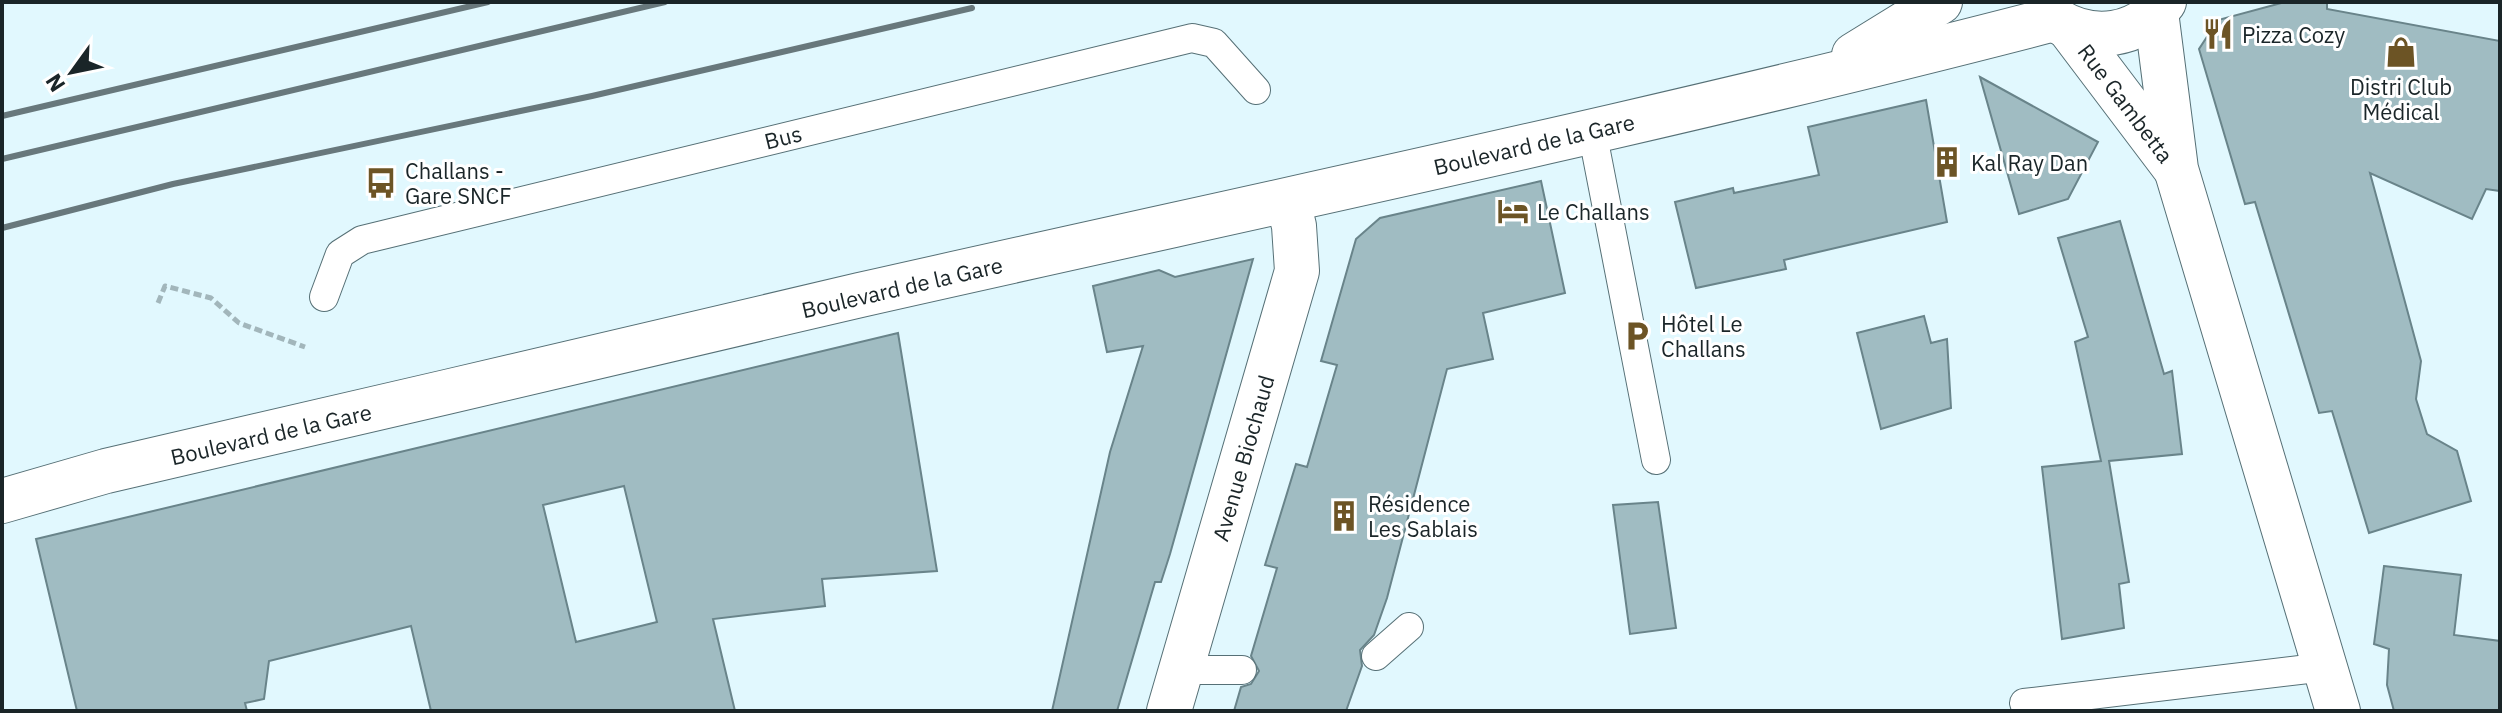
<svg xmlns="http://www.w3.org/2000/svg" width="2502" height="713" viewBox="0 0 2502 713" font-family="'IBM Plex Sans',sans-serif">
	<style>
		.building { fill: #a0bcc2; stroke: #69848a; stroke-width: 2; fill-rule: evenodd }
		.lines { fill: none; stroke-linecap: round; stroke-linejoin: round }
		.lane-casing { stroke: #567076; stroke-width: 30 }
		.street-casing { stroke: #567076; stroke-width: 46 }
		.secondary-casing { stroke: #567076; stroke-width: 46 }
		.path { stroke: #a2b6bb; stroke-width: 5; stroke-dasharray: 8 4; stroke-linecap: butt }
		.lane { stroke: #fff; stroke-width: 28 }
		.street { stroke: #fff; stroke-width: 44 }
		.secondary { stroke: #fff; stroke-width: 44 }
		.rail { stroke: #68787c; stroke-width: 6 }
		.labels { text-anchor: middle; dominant-baseline: central; stroke-width: 6; stroke-linejoin: round; paint-order: stroke }
		.poi-label { font-size: 22px; fill: #1a2528; stroke: #fff; text-anchor: start }
		.street-label { font-size: 22px; fill: #1a2528; stroke: #fff }
	</style>
	<rect width="100%" height="100%" fill="#e1f8fe"/>
	<g class="building">
		<path d="M 2285,2 L 2327,2 L 2327,9 L 2500,41 L 2500,191 L 2486,189 L 2472,219 L 2370,173 L 2421,361 L 2416,399 L 2427,434 L 2457,451 L 2471,501 L 2369,533 L 2332,411 L 2319,413 L 2255,202 L 2245,204 L 2199,49 L 2218,20 Z"/>
		<path d="M 1980,77 L 2098,142 L 2068,199 L 2019,214 Z"/>
		<path d="M 1926,100 L 1947,222 L 1784,260 L 1786,269 L 1696,288 L 1675,202 L 1733,188 L 1734,193 L 1819,175 L 1808,127 Z"/>
		<path d="M 1541,181 L 1565,293 L 1483,313 L 1493,359 L 1447,369 L 1387,598 L 1374,635 L 1360,650 L 1362,666 L 1346,711 L 1234,711 L 1241,687 L 1251,684 L 1259,671 L 1251,656 L 1277,568 L 1265,565 L 1296,464 L 1307,467 L 1337,365 L 1321,361 L 1356,239 L 1380,218 Z"/>
		<path d="M 2120,221 L 2164,374 L 2172,371 L 2182,454 L 2109,461 L 2129,582 L 2119,584 L 2124,628 L 2062,639 L 2042,467 L 2101,461 L 2075,342 L 2088,337 L 2058,238 Z"/>
		<path d="M 1253,259 L 1170,554 L 1161,582 L 1155,582 L 1117,711 L 1052,711 L 1110,452 L 1143,346 L 1107,352 L 1093,286 L 1159,270 L 1175,277 Z"/>
		<path d="M 1924,316 L 1931,343 L 1947,339 L 1951,408 L 1881,429 L 1857,333 Z"/>
		<path d="M 898,333 L 937,571 L 822,579 L 825,606 L 713,619 L 735,711 L 431,711 L 411,626 L 269,661 L 264,699 L 245,703 L 247,711 L 77,711 L 36,539 ZM 624,486 L 657,622 L 576,642 L 543,505 Z"/>
		<path d="M 1658,502 L 1676,628 L 1630,634 L 1613,505 Z"/>
		<path d="M 2384,566 L 2461,575 L 2454,635 L 2500,641 L 2500,711 L 2394,711 L 2387,685 L 2389,649 L 2374,644 Z"/>
	</g>
	<g class="lines">
		<defs>
			<g id="lane">
				<path d="M 1592,131 L 1656,460"/>
				<path d="M 324,297 L 340,254 L 362,240 L 1192,38 L 1214,43 L 1256,90"/>
				<path d="M 1376,656 L 1409,627"/>
				<path d="M 1181,670 L 1242,670"/>
				<path d="M 2024,703 L 2325,667"/>
			</g>
			<path id="street" d="M 1169,711 L 1297,271 L 1294,226 L 1288,202"/>
			<g id="secondary">
				<path d="M 2156,12 L 2176,169 L 2338,711"/>
				<path d="M 2056,20 C 2093,43 2138,37 2164,2"/>
				<path d="M 2069,28 L 2174,167"/>
				<path d="M 1854,55 L 1940,2"/>
				<path d="M 2,501 L 106,471 C 358,414 608,353 860,295 C 1258,205 1658,122 2054,19"/>
			</g>
		</defs>
		<use href="#lane" class="lane-casing"/>
		<use href="#street" class="street-casing"/>
		<use href="#secondary" class="secondary-casing"/>
		<path class="path" d="M 158,303 L 165,286 L 211,298 L 239,323 L 305,347"/>
		<use href="#lane" class="lane"/>
		<use href="#street" class="street"/>
		<use href="#secondary" class="secondary"/>
		<g class="rail">
			<path d="M 2,116 L 488,2"/>
			<path d="M 2,159 L 665,2"/>
			<path d="M 2,228 L 173,184 L 592,96 L 972,8"/>
		</g>
	</g>
	<defs>
		<symbol id="restaurant-bare" viewBox="-9 -9 18 18"><path d="M-5-6h1v4h1v-4h1v4h1v-4h1v5L-1.5 .5V6h-2V.5L-5-1ZM5-6V6H3V1.5H1.5Q1.5-4 5-6Z" fill="#6c5425" stroke="#fff" stroke-width="2.5" paint-order="stroke"/></symbol>
		<symbol id="shop-bare" viewBox="-9 -9 18 18"><path d="M-5-2.5h2.3a2.7 3.5 0 0 1 5.4 0H5L5.5 6h-11ZM-1.5-2.5h3a1.5 2.3 0 0 0-3 0Z" fill="#6c5425" stroke="#fff" stroke-width="2.5" paint-order="stroke"/></symbol>
		<symbol id="building-bare" viewBox="-9 -9 18 18"><path d="M-4-6H4V6H1V3H-1V6H-4ZM-2.5-4.3h1.7v1.8h-1.7ZM.8-4.3h1.7v1.8H.8ZM-2.5-1h1.7V.8h-1.7ZM.8-1h1.7V.8H.8Z" fill="#6c5425" stroke="#fff" stroke-width="2.5" paint-order="stroke"/></symbol>
		<symbol id="bus-bare" viewBox="-9 -9 18 18"><path d="M-5-6H5V4H4V6H2V4H-2V6H-4V4H-5ZM-3.5-4V0h7V-4ZM-3.5 1.2v1.5H-2V1.2ZM2 1.2v1.5H3.5V1.2Z" fill="#6c5425" stroke="#fff" stroke-width="2.5" paint-order="stroke"/></symbol>
		<symbol id="hotel-bare" viewBox="-9 -9 18 18"><path d="M-6-4.5h1.5V1H6V5H4.5V3h-9V5H-6ZM-4 0a1.8 1.8 0 1 1 3.6 0ZM.5 0V-2.5h3Q6-2.5 6 0Z" fill="#6c5425" stroke="#fff" stroke-width="2.5" paint-order="stroke"/></symbol>
		<symbol id="parking-bare" viewBox="-9 -9 18 18"><path d="M-3.5-5.5H1a3.5 3.5 0 0 1 0 7H-1V5.5H-3.5ZM-1-3.4V-.6H.8a1.4 1.4 0 0 0 0-2.8Z" fill="#6c5425" stroke="#fff" stroke-width="2.5" paint-order="stroke"/></symbol>
	</defs>
	<g fill-rule="evenodd">
		<use href="#restaurant-bare" x="2196" y="12" width="44" height="44"/>
		<use href="#shop-bare" x="2379" y="30" width="44" height="44"/>
		<use href="#building-bare" x="1925" y="140" width="44" height="44"/>
		<use href="#bus-bare" x="359" y="161" width="44" height="44"/>
		<use href="#hotel-bare" x="1491" y="189" width="44" height="44"/>
		<use href="#parking-bare" x="1615" y="314" width="44" height="44"/>
		<use href="#building-bare" x="1322" y="494" width="44" height="44"/>
	</g>
	<g class="labels">
		<g class="poi-label">
			<text x="2242" y="34">Pizza Cozy</text>
			<text x="2401" y="86" text-anchor="middle">Distri Club<tspan x="2401" dy="25">Médical</tspan></text>
			<text x="1971" y="162">Kal Ray Dan</text>
			<text x="405" y="170">Challans -<tspan x="405" dy="25">Gare SNCF</tspan></text>
			<text x="1537" y="211">Le Challans</text>
			<text x="1661" y="323">Hôtel Le<tspan x="1661" dy="25">Challans</tspan></text>
			<text x="1368" y="503">Résidence<tspan x="1368" dy="25">Les Sablais</tspan></text>
		</g>
		<g class="street-label">
			<text transform="translate(2126 103) rotate(53)">Rue Gambetta</text>
			<text transform="translate(783 137) rotate(-14)">Bus</text>
			<text transform="translate(1534 144) rotate(-13)">Boulevard de la Gare</text>
			<text transform="translate(902 287) rotate(-13)">Boulevard de la Gare</text>
			<text transform="translate(271 434) rotate(-13)">Boulevard de la Gare</text>
			<text transform="translate(1243 458) rotate(-74)">Avenue Biochaud</text>
		</g>
	</g>
	<rect width="2502" height="713" fill="none" stroke="#1a2528" stroke-width="8"/>
	<g transform="translate(72 72) rotate(237)" stroke="#ffffff" stroke-width="6" paint-order="stroke">
	<path d="M0-6L14 30L0 20L-14 30Z" fill="#1a2528"/>
	<text y="-12" font-size="22" font-weight="bold" text-anchor="middle" fill="#1a2528">N</text>
	</g>
</svg>
